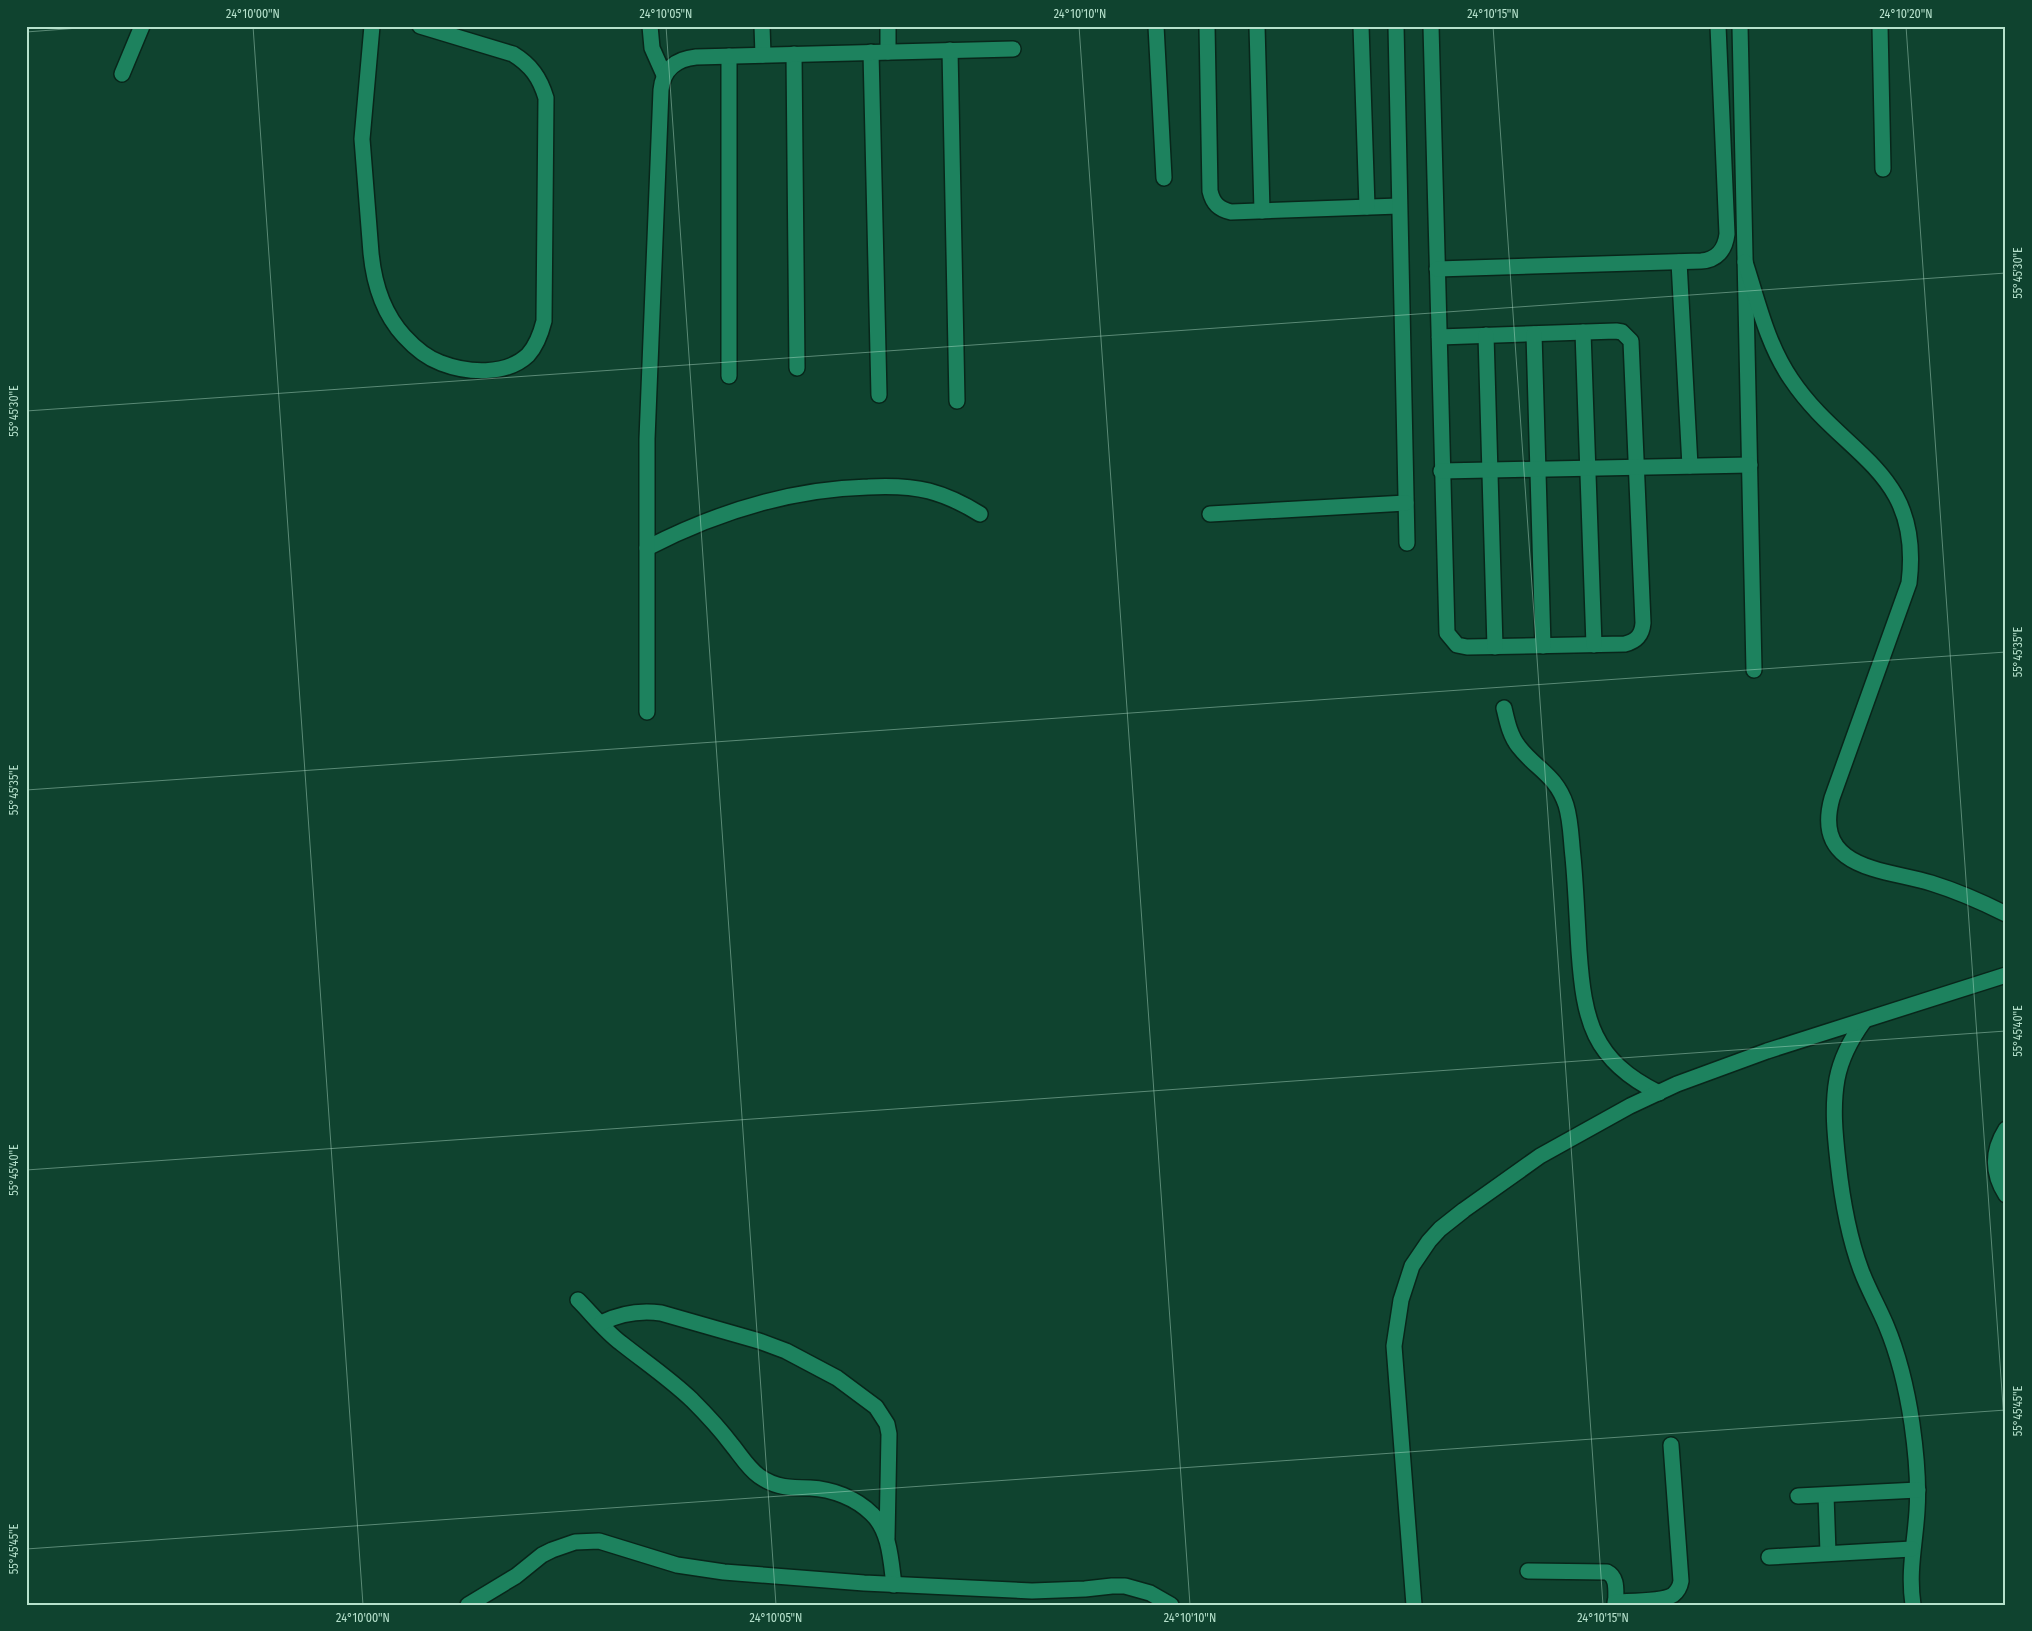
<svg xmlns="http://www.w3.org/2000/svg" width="2032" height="1631" viewBox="0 0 2032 1631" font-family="'Fira Sans Condensed',sans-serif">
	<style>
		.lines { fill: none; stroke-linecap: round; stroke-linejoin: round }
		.minor-casing { stroke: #08261a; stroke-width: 18 }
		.minor { stroke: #1d825e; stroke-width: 15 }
		.ticks { fill: none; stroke: #b6e1cc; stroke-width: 1; stroke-opacity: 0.45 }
		.neatline { fill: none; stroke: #b6e1cc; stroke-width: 2 }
		.ticks-label { font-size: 12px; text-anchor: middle; fill: #b6e1cc }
	</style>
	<rect width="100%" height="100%" fill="#0f432f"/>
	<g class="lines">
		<defs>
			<g id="minor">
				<path d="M 372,26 L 362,139 L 371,253 C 374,284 383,313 404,336 C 414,347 427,358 441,363 C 467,373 506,376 528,355 C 537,345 541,333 544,321 L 546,98 C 540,78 531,65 513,54 L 420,26"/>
				<path d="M 650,26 L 652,48 L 664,75"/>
				<path d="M 762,26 L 763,55"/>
				<path d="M 888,26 L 888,52"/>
				<path d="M 1156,26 L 1164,178"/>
				<path d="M 1207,26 L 1210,191 C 1213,204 1219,209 1231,212 L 1399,206"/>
				<path d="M 1257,26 L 1262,211"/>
				<path d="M 1361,26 L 1367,207"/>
				<path d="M 1396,26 L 1407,543"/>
				<path d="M 1431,26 L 1447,633 L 1457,645 L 1467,647 L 1625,644 C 1637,641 1642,635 1643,623 L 1631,341 L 1622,332 L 1616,331 L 1439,337"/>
				<path d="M 1740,26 L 1754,670"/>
				<path d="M 1880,26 L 1883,169"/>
				<path d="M 950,50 L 957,401"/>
				<path d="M 871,52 L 879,395"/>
				<path d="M 794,54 L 797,368"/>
				<path d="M 729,56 L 729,376"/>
				<path d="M 122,74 L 142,26"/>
				<path d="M 1679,262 L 1690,466"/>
				<path d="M 1745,262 C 1758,302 1767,344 1791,379 C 1843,457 1923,469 1909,583 L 1832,798 C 1812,870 1885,869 1931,883 C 1957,891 1982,902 2006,914"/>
				<path d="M 1437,269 L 1701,261 C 1717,260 1725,250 1727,234 L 1718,26"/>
				<path d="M 1583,332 L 1594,645"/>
				<path d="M 1534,334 L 1543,646"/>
				<path d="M 1486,335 L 1495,647"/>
				<path d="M 1441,471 L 1750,465"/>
				<path d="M 1210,514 L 1406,503"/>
				<path d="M 647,548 C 717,512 790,489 868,487 C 888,486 909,486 929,491 C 948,496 964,504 980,514"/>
				<path d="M 1504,708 C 1507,721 1510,736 1519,747 C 1536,769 1556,775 1566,805 C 1571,821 1571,840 1573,857 C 1576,888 1577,920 1579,951 C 1584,1020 1592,1060 1659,1093"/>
				<path d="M 647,712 L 647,439 L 661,90 C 663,69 676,59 696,57 L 1013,49"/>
				<path d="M 1864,1021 C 1851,1039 1841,1058 1837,1079 C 1832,1107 1835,1135 1838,1162 C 1842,1199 1848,1235 1861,1270 C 1868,1289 1878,1306 1886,1325 C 1899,1356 1907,1390 1912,1424 C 1916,1452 1919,1482 1917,1511 C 1915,1544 1908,1571 1913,1605"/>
				<path d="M 2006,1129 C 1992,1151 1992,1173 2006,1195"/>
				<path d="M 578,1300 C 592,1314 605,1331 621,1343 C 645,1362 670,1379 692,1400 C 706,1414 720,1429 732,1445 C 741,1456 748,1468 759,1476 C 776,1488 791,1488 810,1488 C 832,1489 856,1498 872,1514 C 890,1531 891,1562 894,1585"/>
				<path d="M 601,1323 C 621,1313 639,1310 661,1313 L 759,1341 L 786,1351 L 837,1378 L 876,1407 L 887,1424 L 889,1434 L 887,1538"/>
				<path d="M 1826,1495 L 1828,1553"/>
				<path d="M 1798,1496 L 1918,1490"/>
				<path d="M 1769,1557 L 1912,1549"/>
				<path d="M 1528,1571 L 1607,1572 C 1619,1578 1615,1593 1616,1605"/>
				<path d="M 1615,1602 C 1629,1601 1662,1602 1673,1595 C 1678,1591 1680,1587 1681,1581 L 1671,1445"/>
				<path d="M 468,1605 L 516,1576 L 542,1555 L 552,1550 L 575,1542 L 599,1541 L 677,1565 L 724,1572 L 864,1583 L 1032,1591 L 1085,1589 L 1112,1586 L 1125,1586 L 1150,1593 L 1171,1605"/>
				<path d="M 1414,1605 L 1394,1346 L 1401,1300 L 1412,1266 L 1429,1241 L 1440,1229 L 1464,1210 L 1540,1156 L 1630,1106 L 1677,1084 L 1767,1051 L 2006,975"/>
			</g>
		</defs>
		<use href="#minor" class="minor-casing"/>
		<use href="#minor" class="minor"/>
	</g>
	<path class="ticks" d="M 253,26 L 363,1605M 666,26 L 776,1605M 1079,26 L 1190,1605M 1493,26 L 1603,1605M 1906,26 L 2006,1449M 26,32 L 105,26M 26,411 L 2006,273M 26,790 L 2006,652M 26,1170 L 2006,1031M 26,1549 L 2006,1410"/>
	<rect width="2032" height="1631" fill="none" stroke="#0f432f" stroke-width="55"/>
	<rect x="28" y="28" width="1976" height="1576" class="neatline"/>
	<g class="ticks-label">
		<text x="253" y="18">24°10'00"N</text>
		<text x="666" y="18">24°10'05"N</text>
		<text x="1080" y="18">24°10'10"N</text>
		<text x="1493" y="18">24°10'15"N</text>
		<text x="1906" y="18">24°10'20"N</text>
		<text transform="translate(2018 273) rotate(-90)" y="4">55°45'30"E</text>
		<text transform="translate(14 411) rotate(-90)" y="4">55°45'30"E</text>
		<text transform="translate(2018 652) rotate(-90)" y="4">55°45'35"E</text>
		<text transform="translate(14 790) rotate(-90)" y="4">55°45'35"E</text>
		<text transform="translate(2018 1031) rotate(-90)" y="4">55°45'40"E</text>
		<text transform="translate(14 1170) rotate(-90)" y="4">55°45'40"E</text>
		<text transform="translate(2018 1411) rotate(-90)" y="4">55°45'45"E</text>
		<text transform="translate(14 1549) rotate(-90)" y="4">55°45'45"E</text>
		<text x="363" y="1622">24°10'00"N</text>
		<text x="776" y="1622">24°10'05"N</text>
		<text x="1190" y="1622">24°10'10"N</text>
		<text x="1603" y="1622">24°10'15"N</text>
	</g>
</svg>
